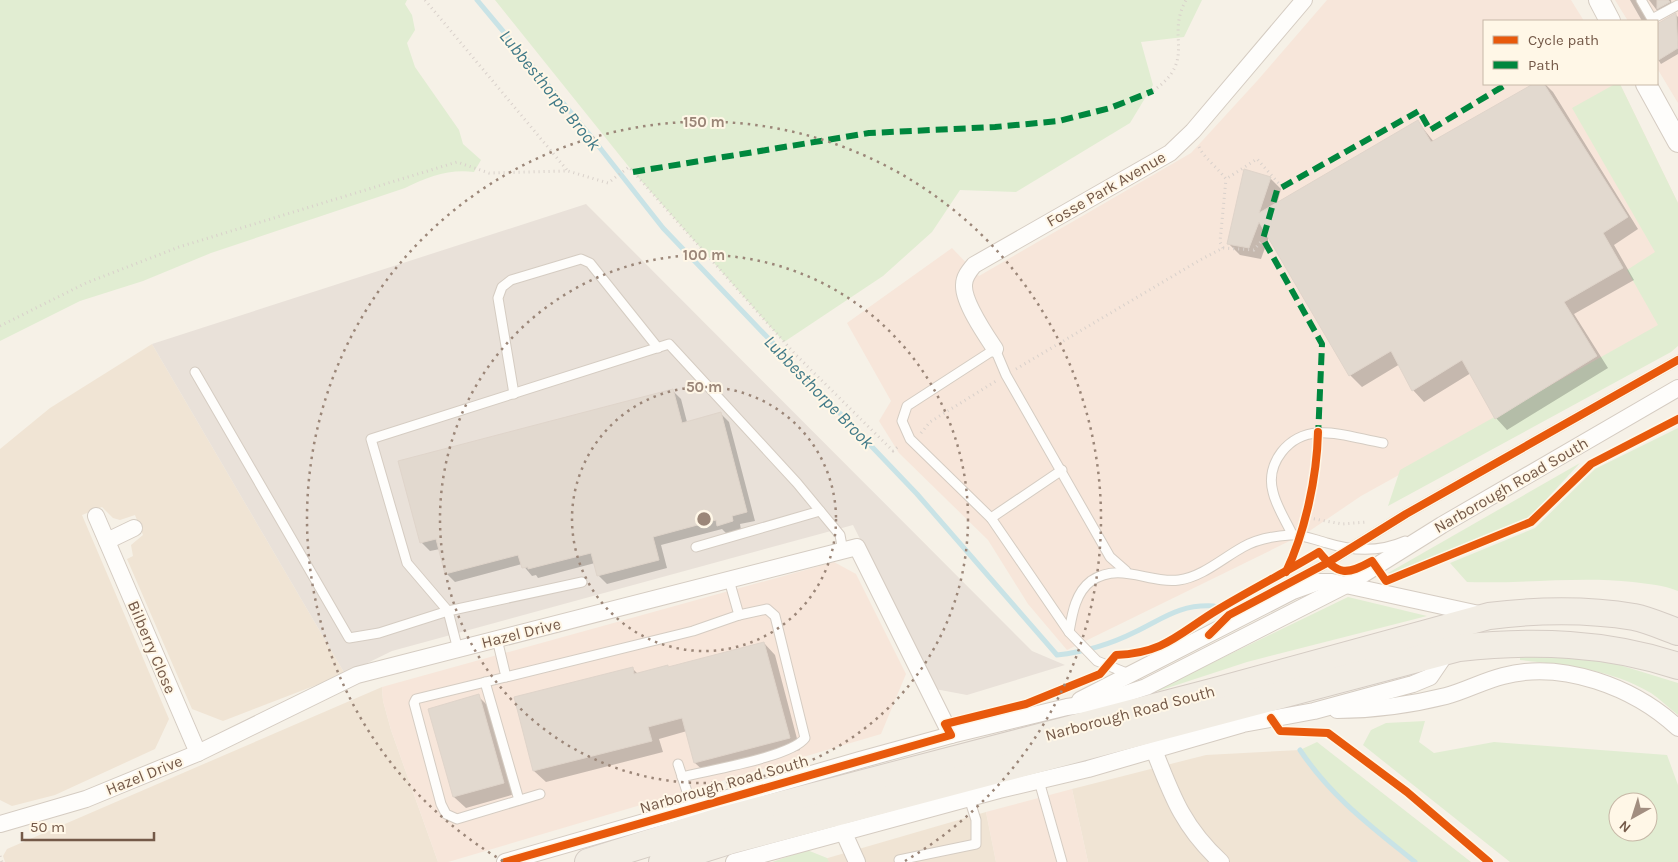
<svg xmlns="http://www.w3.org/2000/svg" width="1678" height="862" viewBox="0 0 1678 862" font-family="Karla,sans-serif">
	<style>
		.residential { fill: #f0e4d4 }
		.commercial { fill: #f7e6da }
		.industrial { fill: #e9e1d9 }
		.green { fill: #e1edd2; fill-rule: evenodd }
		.shadow { fill: #0003 }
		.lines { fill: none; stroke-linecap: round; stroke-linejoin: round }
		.stream { stroke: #c9e3e6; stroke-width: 5 }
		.building { fill: #e2d9cf; stroke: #dfd4ca }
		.service-casing { stroke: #d5ccc2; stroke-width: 11 }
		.minor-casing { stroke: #d5ccc2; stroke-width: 18 }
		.tertiary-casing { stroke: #d5ccc2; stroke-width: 22 }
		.primary-casing { stroke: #d5ccc4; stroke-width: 28 }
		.path { stroke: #d9d1cb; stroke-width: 3; stroke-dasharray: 1 4; stroke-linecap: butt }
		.service { stroke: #fefdfb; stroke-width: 9 }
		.minor { stroke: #fefdfb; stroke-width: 16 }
		.tertiary { stroke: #fefdfb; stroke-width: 20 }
		.primary { stroke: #f2ede4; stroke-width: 26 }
		.quiet { stroke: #00873e; stroke-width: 6; stroke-dasharray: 12 6; stroke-linecap: butt }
		.cycleway-casing { stroke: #fff7e7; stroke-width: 11 }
		.cycleway { stroke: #e8590c; stroke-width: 8 }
		.ring { fill: none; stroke: #9b8678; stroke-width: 2.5; stroke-dasharray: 2.5 5 }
		.labels { text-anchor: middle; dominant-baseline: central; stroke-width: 4; stroke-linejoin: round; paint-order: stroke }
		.street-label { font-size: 16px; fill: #745948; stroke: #fff7e7 }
		.water-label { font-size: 18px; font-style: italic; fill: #417a88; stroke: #fff7e7 }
		.centre { fill: #9b8678; stroke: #fff7e7; stroke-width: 2.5 }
		.ring-label { font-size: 15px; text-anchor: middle; font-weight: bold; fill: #9b8678; stroke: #fff7e7; stroke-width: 4; stroke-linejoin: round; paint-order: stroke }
	</style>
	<rect width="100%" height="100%" fill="#f6f1e7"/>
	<g class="residential">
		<path d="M 152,344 L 345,674 L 223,721 L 192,709 L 127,559 L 133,556 L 131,545 L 143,535 L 135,515 L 120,520 L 113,518 L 102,507 L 82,515 L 169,719 L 155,749 L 55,795 L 12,806 L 0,800 L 0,449 L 50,408 Z"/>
		<path d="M 382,687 L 383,701 L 391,730 L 438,862 L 5,862 L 3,856 L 7,849 Z"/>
		<path d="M 1300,750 L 1312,768 L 1349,809 L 1415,862 L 1088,862 L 1072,789 L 1206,755 Z"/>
		<path d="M 986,812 L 996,862 L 814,862 Z"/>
	</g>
	<g class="commercial">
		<path d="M 1327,0 L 1571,0 L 1584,21 L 1484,21 L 1484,84 L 1620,84 L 1678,203 L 1678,308 L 1662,329 L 1361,496 L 1308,532 L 1067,650 L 1028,604 L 988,540 L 899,453 L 879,421 L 891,401 L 847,323 L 952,248 L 979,276 L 1191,153 L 1257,81 Z"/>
		<path d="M 1615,0 L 1678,0 L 1678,103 L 1657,68 L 1657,21 L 1628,21 Z"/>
		<path d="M 834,562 L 856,574 L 906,674 L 881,734 L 448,862 L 438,862 L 391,730 L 383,701 L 382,687 Z"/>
		<path d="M 1072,789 L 1088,862 L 996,862 L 986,812 Z"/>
	</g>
	<path class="industrial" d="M 586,204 L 1032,651 L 1065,665 L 967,695 L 935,689 L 853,525 L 392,651 L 345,674 L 152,344 Z"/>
	<g class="green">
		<path d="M 0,0 L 407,0 L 405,4 L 412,15 L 415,30 L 407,43 L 415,67 L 459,130 L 463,144 L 481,160 L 474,172 C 448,169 428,177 405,188 L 211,253 L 143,281 L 80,301 L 0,341 Z"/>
		<path d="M 495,0 L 1202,0 L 1184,37 L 1141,42 L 1153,85 L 1130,123 L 1016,192 L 960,190 L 932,232 L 883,276 L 784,342 L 629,167 Z"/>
		<path d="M 1615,84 L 1620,84 L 1678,203 L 1678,346 L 1671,352 L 1388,506 L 1400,470 L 1658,325 L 1627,270 L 1655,252 L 1572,108 Z"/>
		<path d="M 1678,428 L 1678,591 C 1663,585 1649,584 1633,582 C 1578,576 1523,584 1467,582 L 1450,563 L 1535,528 L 1595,469 Z"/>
		<path d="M 1580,463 L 1530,517 L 1394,574 L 1388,573 Z"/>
		<path d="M 1348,597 L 1427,616 L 1247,662 L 1146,695 Z"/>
		<path d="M 1584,654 L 1678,683 L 1678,715 C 1669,708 1660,699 1651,693 C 1611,669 1565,665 1520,660 L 1520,655 Z"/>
		<path d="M 1425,721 L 1419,742 L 1434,753 L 1494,742 L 1667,755 L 1678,785 L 1678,862 L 1510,862 L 1363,745 L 1371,730 L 1386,723 ZM 1618,802 L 1648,802 L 1648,832 L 1618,832 Z"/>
		<path d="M 1317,742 L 1471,862 L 1415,862 L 1349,809 L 1312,768 L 1300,750 Z"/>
		<path d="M 807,850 L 827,858 L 829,862 L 772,862 Z"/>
	</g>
	<g class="shadow">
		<path d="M 1630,0 L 1640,0 L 1638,5 L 1648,21 L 1642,21 Z"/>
		<path d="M 1649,0 L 1671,0 L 1672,6 L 1659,13 Z"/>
		<path d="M 1676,15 L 1678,17 L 1678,54 L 1661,64 L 1657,58 L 1657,25 Z"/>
		<path d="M 1535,84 L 1545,84 L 1553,92 L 1638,229 L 1614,245 L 1634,280 L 1574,314 L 1608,368 L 1507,430 L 1496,418 L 1471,373 L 1424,402 L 1413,390 L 1400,364 L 1362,387 L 1350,375 L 1269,237 L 1261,259 L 1240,255 L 1228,243 L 1270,178 L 1281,189 L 1277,204 L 1418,122 L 1434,142 Z"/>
		<path d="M 672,390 L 681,399 L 687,422 L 721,414 L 729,422 L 755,521 L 740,524 L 741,530 L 727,534 L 722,529 L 661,545 L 667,568 L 607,584 L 598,575 L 595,563 L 538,578 L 536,575 L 532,576 L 522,564 L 455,582 L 446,573 L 440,549 L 430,551 L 421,542 Z"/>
		<path d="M 764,643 L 775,655 L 800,750 L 707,774 L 695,763 L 687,731 L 659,739 L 663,752 L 546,782 L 534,771 L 515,698 L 632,668 L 638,674 L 667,666 L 669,668 Z"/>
		<path d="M 478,696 L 489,707 L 515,794 L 466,808 L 454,797 L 429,710 Z"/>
	</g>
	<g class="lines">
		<g class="stream">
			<path d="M 477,0 L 589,134 L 663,228 L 917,494 L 1057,655 C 1084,652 1111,644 1135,632 C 1164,618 1180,604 1214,606"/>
			<path d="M 1300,750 C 1331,797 1372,827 1415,862"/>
		</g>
	</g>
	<g class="building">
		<path d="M 1657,0 L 1668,0 L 1670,2 L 1657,9 Z"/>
		<path d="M 1676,13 L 1678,48 L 1657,61 L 1657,24 Z"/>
		<path d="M 1533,84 L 1544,84 L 1628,217 L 1603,233 L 1623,268 L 1564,302 L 1597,356 L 1495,419 L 1462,360 L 1412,391 L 1391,351 L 1349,376 L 1259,222 L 1249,248 L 1227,244 L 1244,169 L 1271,177 L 1259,213 L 1418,120 L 1431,142 Z"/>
		<path d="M 673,389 L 682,423 L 721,412 L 747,512 L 732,516 L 733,521 L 717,526 L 716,520 L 653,537 L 659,560 L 597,576 L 591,553 L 528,569 L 528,567 L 522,568 L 518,555 L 445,574 L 436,539 L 420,543 L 398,461 Z"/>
		<path d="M 764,642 L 790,738 L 694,763 L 682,718 L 648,727 L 652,741 L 533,771 L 514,697 L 633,667 L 634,674 L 668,665 L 668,667 Z"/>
		<path d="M 479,694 L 504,783 L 453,797 L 428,709 Z"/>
	</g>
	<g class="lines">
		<defs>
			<g id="service">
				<path d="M 1641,0 L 1652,19 L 1678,5"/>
				<path d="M 195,372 L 349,638 L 379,633 L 448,611 L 458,650"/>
				<path d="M 514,394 L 498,298 L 502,287 L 511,280 L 581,259 L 590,263 L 658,348"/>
				<path d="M 991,518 L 1062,470"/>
				<path d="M 1292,534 C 1286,521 1276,506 1273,492 C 1265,463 1289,434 1318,433 C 1336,431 1364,440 1383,443"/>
				<path d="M 696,547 L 820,511"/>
				<path d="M 1126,571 L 1110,557 L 1006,375 L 995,349 L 907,406 L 902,421 L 910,439 L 991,518 L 1069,632 L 1097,661 L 1129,674"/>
				<path d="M 582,582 L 448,611 L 407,563 L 371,439 L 669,344 L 797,483 L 840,535 L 843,551"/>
				<path d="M 1249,605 L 1327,563 L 1406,514 L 1678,360"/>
				<path d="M 1069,632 C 1072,615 1075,593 1091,581 C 1120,561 1149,584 1179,580 C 1202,577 1223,558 1243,547 C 1257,539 1274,536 1290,535 C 1303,534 1315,540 1327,543 C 1352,551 1380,552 1405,541"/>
				<path d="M 497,639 L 506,677 L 416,699 L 414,703 L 441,804 L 446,814 L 457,819 L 540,794"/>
				<path d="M 506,677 L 693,631 L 739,615 L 729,580"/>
				<path d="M 485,682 L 519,800"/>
				<path d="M 678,764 L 692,807"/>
				<path d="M 682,777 C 709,770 791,757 805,738 L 775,616 L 767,609 L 739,615"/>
				<path d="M 1039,781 L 1062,862"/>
				<path d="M 899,860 L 976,844 L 976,820 L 969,798"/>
			</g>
			<g id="minor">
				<path d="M 995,349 C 985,334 963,302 964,285 C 964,277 969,271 974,265 L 1170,153 L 1193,131 L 1304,0"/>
				<path d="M 96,516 L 198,753"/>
				<path d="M 107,541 L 134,528"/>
				<path d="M 1080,700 L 1293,591 L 1318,582 L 1332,582 L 1479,614"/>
				<path d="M 1337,710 C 1374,710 1410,705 1446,696 C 1465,691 1483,681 1503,676 C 1562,660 1634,687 1678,728"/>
				<path d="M 1154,750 C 1172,796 1183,827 1221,862"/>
				<path d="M 0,824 L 86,799 L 198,753 L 357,675 L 857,547 L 951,735"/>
				<path d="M 843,831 L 857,862"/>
				<path d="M 505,862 L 860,760 L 951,735 L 1067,707 L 1101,702 L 1146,687 L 1346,585 L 1442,525 L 1678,388"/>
				<path d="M 734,862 L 999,790 L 1088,769 L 1243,724 L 1314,711 L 1413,684 L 1430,677 L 1449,649"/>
			</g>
			<g id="tertiary">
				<path d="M 1599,0 L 1610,21"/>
				<path d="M 1646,84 L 1678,142"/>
			</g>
			<g id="primary">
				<path d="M 588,862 L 726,819 L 1215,691 L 1489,616 C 1537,610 1586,609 1634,617 C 1649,620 1664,627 1678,632"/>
				<path d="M 662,862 L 729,841 L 1459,648 C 1534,640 1606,642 1678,666"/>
			</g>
		</defs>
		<use href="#service" class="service-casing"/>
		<use href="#minor" class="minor-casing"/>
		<use href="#tertiary" class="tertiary-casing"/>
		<use href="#primary" class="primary-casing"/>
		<g class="path">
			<path d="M 425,0 L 567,170"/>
			<path d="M 1153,91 C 1198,59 1165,38 1186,0"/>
			<path d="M 1199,147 C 1205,159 1218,168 1226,179 L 1257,159 L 1282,187"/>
			<path d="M 1223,248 L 1220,242 L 1226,179"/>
			<path d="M 0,326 L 86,283 L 179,247 L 457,162 L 489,173 L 568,171 L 608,183 L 629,167 L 794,353 L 893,451 L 900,445"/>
			<path d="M 1016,369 L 1200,260 L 1223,248 L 1254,250 L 1263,239"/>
			<path d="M 921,433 L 930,422 L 996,381"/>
			<path d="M 1304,517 L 1342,524 L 1367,522"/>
			<path d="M 0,856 L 2,862"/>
		</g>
		<use href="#service" class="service"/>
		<use href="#minor" class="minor"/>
		<use href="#tertiary" class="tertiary"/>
		<use href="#primary" class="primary"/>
		<g class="quiet">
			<path d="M 633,172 L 869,133 L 995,127 L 1059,121 L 1110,108 L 1153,91"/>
			<path d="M 1318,437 L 1322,344 L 1263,239 L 1277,190 L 1419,111 L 1430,130 L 1507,84"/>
		</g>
		<defs>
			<g id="cycleway">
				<path d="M 1286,572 C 1305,532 1317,477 1318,432"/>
				<path d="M 1209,635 L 1229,615 L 1327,563 L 1406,514 L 1678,360"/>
				<path d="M 1271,718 L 1280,731 L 1328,733 L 1407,792 L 1489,862"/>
				<path d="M 505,862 L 951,735 L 945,724 L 1026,704 L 1100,674 L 1116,655 C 1166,653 1180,632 1219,609 C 1252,589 1286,572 1319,552 C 1338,576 1347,575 1372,561 L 1386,581 L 1531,522 L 1591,464 L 1678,419"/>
			</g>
		</defs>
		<use href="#cycleway" class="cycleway-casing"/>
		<use href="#cycleway" class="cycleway"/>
	</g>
	<g class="ring">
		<circle cx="704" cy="519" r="132"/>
		<circle cx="704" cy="519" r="264"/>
		<path d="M503 861A397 397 0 1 1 905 861"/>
	</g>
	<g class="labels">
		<g class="street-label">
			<text transform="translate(1106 189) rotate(-30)">Fosse Park Avenue</text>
			<text transform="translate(1511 485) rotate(-30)">Narborough Road South</text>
			<text transform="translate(521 633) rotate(-14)">Hazel Drive</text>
			<text transform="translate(152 647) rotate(67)">Bilberry Close</text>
			<text transform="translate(1130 713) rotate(-15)">Narborough Road South</text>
			<text transform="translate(144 775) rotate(-22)">Hazel Drive</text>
			<text transform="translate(724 784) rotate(-16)">Narborough Road South</text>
		</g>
		<g class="water-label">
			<text transform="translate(550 90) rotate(51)">Lubbesthorpe Brook</text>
			<text transform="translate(819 392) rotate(46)">Lubbesthorpe Brook</text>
		</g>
	</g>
	<circle cx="704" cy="519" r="8" class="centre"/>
	<g class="ring-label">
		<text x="704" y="127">150 m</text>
		<text x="704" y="260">100 m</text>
		<text x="704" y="392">50 m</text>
	</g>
	<rect x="1483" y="20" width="175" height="65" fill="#fff7e7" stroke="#c7b8a7"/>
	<rect x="1493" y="36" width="25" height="8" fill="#e8590c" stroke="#c7b8a7"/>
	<text x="1528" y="45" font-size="15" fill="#745948">Cycle path</text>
	<rect x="1493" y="61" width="25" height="8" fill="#00873e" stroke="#c7b8a7"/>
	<text x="1528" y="70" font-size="15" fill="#745948">Path</text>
	<g transform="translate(1633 817) rotate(219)"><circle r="24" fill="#fff7e7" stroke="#c7b8a7"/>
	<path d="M0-4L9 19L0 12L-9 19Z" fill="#a28e80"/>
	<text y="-8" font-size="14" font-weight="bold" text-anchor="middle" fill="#745948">N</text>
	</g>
	<path d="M22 832v8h132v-8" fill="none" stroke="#745948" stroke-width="2.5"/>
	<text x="30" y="832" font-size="15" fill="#745948" stroke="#fff7e7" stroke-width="4" paint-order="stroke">50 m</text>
</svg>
